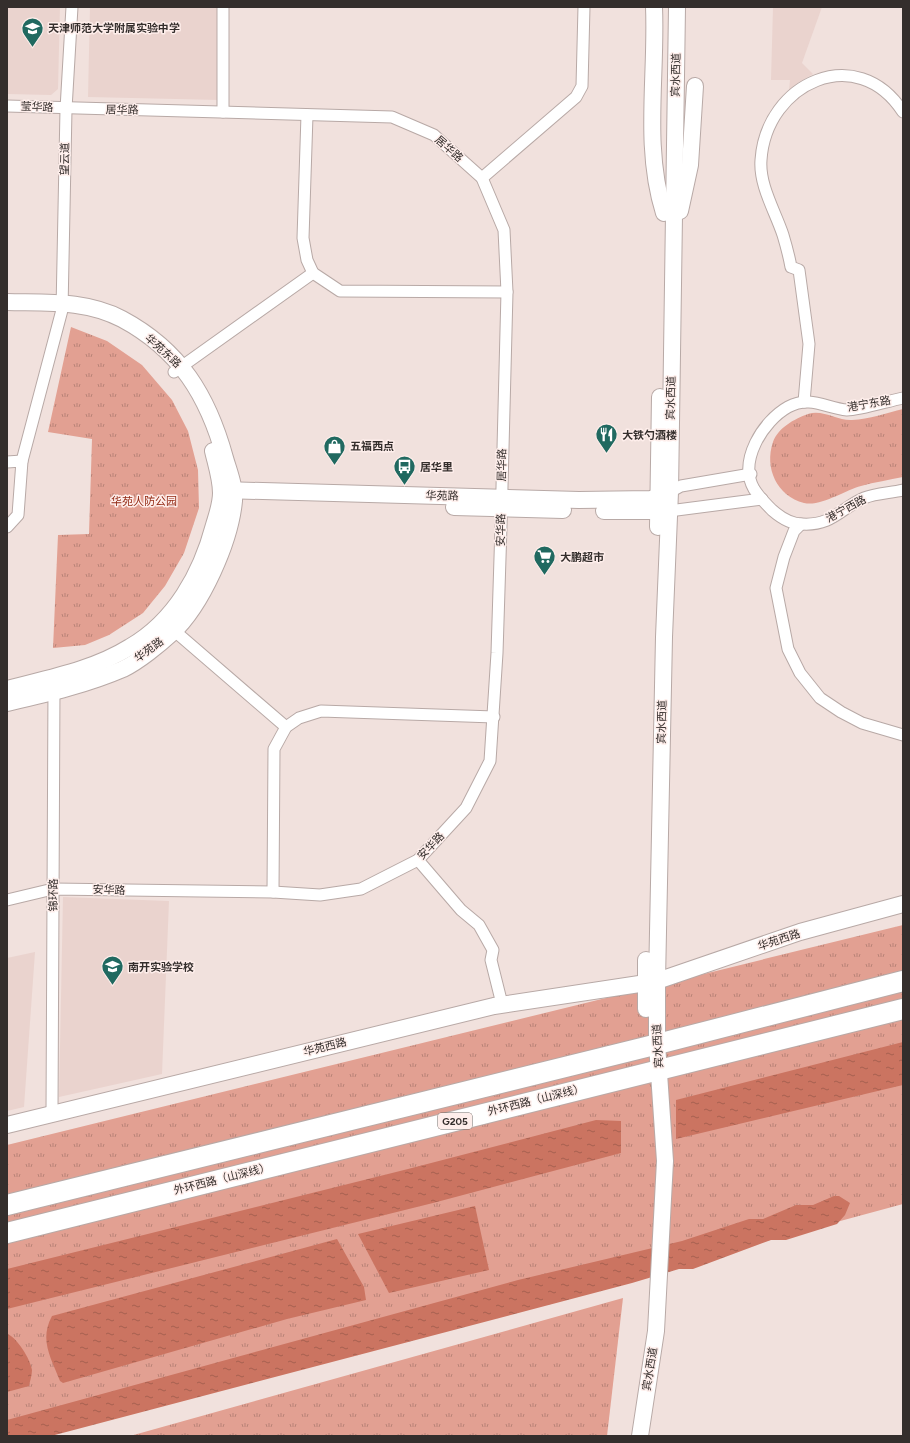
<svg xmlns="http://www.w3.org/2000/svg" width="910" height="1443" viewBox="0 0 910 1443" font-family="Figtree,'Noto Sans SC',sans-serif">
	<style>
		.built { fill: #ead3ce }
		.park { fill: url(#park-tufts) }
		.water { fill: url(#water-ripples) }
		.lines { fill: none; stroke-linecap: round; stroke-linejoin: round }
		.street-casing { stroke: #b8a9a6; stroke-width: 13 }
		.secondary-casing { stroke: #b8a9a6; stroke-width: 18 }
		.highway-casing { stroke: #b8a9a6; stroke-width: 22 }
		.street { stroke: #fff; stroke-width: 11 }
		.secondary { stroke: #fff; stroke-width: 16 }
		.highway { stroke: #fff; stroke-width: 20 }
		.labels { text-anchor: middle; dominant-baseline: central; stroke-width: 3; stroke-linejoin: round; paint-order: stroke }
		.shield { fill: #feeeeb; stroke: #716865; stroke-width: 1 }
		.shield-label { font-size: 10px; font-weight: bold; fill: #342e2c }
		.poi-label { font-size: 11px; font-weight: bold; fill: #342e2c; stroke: #feeeeb; text-anchor: start }
		.street-label { font-size: 11px; fill: #342e2c; stroke: #feeeeb }
		.park-label { font-size: 11px; fill: #932a15; stroke: #feeeeb }
	</style>
	<defs>
		<pattern id="park-tufts" width="24" height="20" patternUnits="userSpaceOnUse"><rect width="24" height="20" fill="#e2a092"/><path d="M3 7l-1-3M5 7V3M7 7l1-3M15 17l-1-3M17 17v-4M19 17l1-3" fill="none" stroke="#b88377"/></pattern>
		<pattern id="water-ripples" width="26" height="14" patternUnits="userSpaceOnUse"><rect width="26" height="14" fill="#cb7461"/><path d="M2 4q2-2 4 0t4 0M15 11q2-2 4 0t4 0" fill="none" stroke="#a66050"/></pattern>
	</defs>
	<rect width="100%" height="100%" fill="#f1e1dd"/>
	<g class="built">
		<path d="M 7,7 L 60,7 L 58,89 L 51,95 L 7,94 Z"/>
		<path d="M 90,7 L 222,7 L 220,100 L 88,97 Z"/>
		<path d="M 773,7 L 822,7 L 802,63 L 813,74 L 799,82 L 789,91 L 790,80 L 771,80 Z"/>
		<path d="M 63,897 L 169,901 L 162,1074 L 59,1097 Z"/>
		<path d="M 35,952 L 24,1107 L 7,1111 L 7,958 Z"/>
	</g>
	<g class="park">
		<path d="M 71,327 L 107,341 L 142,365 L 172,400 L 188,431 L 198,470 L 199,508 L 184,553 L 165,586 L 143,613 L 109,635 L 85,645 L 53,648 L 58,535 L 89,534 L 92,439 L 48,432 Z"/>
		<path d="M 903,409 L 903,477 C 889,480 875,482 861,486 C 845,490 821,507 804,503 C 777,496 764,468 773,442 C 778,428 794,419 808,414 C 823,409 838,421 852,420 C 869,419 887,413 903,409 Z"/>
		<path d="M 903,925 L 903,1204 L 47,1436 L 7,1436 L 7,1145 Z"/>
		<path d="M 623,1298 L 607,1436 L 130,1436 Z"/>
	</g>
	<g class="water">
		<path d="M 903,1042 L 903,1085 L 676,1139 L 676,1100 Z"/>
		<path d="M 596,1120 L 621,1121 L 621,1153 L 433,1203 L 7,1309 L 7,1269 L 408,1169 Z"/>
		<path d="M 834,1196 L 839,1196 L 850,1203 L 845,1215 L 837,1224 L 786,1240 L 771,1240 L 693,1269 L 679,1269 L 632,1283 L 51,1436 L 7,1436 L 7,1420 L 518,1280 L 682,1241 L 749,1219 L 763,1219 L 796,1205 L 813,1205 Z"/>
		<path d="M 475,1206 L 489,1270 L 389,1293 L 358,1234 Z"/>
		<path d="M 337,1239 L 364,1287 L 366,1300 L 287,1319 L 63,1383 L 60,1381 C 51,1358 39,1340 52,1316 Z"/>
		<path d="M 7,1334 C 16,1336 31,1360 32,1370 C 32,1375 30,1381 29,1386 L 7,1392 Z"/>
	</g>
	<g class="lines">
		<defs>
			<g id="street">
				<path d="M 7,106 L 392,117 L 434,135 L 482,178 L 504,230 L 507,292 L 501,526 L 497,653 L 490,761 L 466,808 L 418,860 L 361,889 L 320,895 L 273,892 L 53,889 L 7,900"/>
				<path d="M 223,112 L 223,7"/>
				<path d="M 307,115 L 303,238 L 307,260 L 313,273 L 340,291 L 507,292"/>
				<path d="M 482,178 L 576,97 L 582,86 L 584,7"/>
				<path d="M 174,372 L 313,273"/>
				<path d="M 903,398 C 888,401 860,410 847,410 C 826,408 810,395 788,407 C 763,421 738,461 754,489 C 759,497 766,504 772,510 C 780,517 791,524 802,524 C 832,526 841,508 864,498 C 876,493 891,493 903,490"/>
				<path d="M 804,402 L 809,344 L 799,270 L 791,267 C 789,256 786,245 783,235 C 775,211 759,185 761,160 C 766,83 857,41 903,112"/>
				<path d="M 22,461 L 62,310 L 66,109 L 72,7"/>
				<path d="M 7,462 L 22,461 L 18,515 L 7,527"/>
				<path d="M 670,492 L 681,486 L 751,474"/>
				<path d="M 669,511 L 762,499"/>
				<path d="M 801,524 L 794,531 L 784,557 L 776,588 L 788,649 L 800,673 L 820,698 L 841,712 L 862,723 L 903,735"/>
				<path d="M 170,627 L 286,727"/>
				<path d="M 418,860 L 461,910 L 479,925 L 493,950 L 491,960 L 502,1004"/>
				<path d="M 273,892 L 274,749 L 286,727 L 299,718 L 321,711 L 494,717"/>
				<path d="M 52,1113 L 54,686"/>
			</g>
			<g id="secondary">
				<path d="M 654,7 C 657,75 643,147 664,213"/>
				<path d="M 680,211 L 690,165 L 695,86"/>
				<path d="M 7,302 C 47,303 86,300 122,319 C 180,350 208,396 225,458 C 229,472 235,486 234,501 C 230,542 202,605 172,633 C 160,644 138,662 123,669 C 86,685 46,694 7,703"/>
				<path d="M 223,490 L 579,500 L 651,499 L 668,493"/>
				<path d="M 454,507 L 563,510"/>
				<path d="M 604,511 L 669,511"/>
				<path d="M 658,527 L 660,397"/>
				<path d="M 7,689 C 49,678 93,670 130,647 C 175,621 201,574 214,525 C 217,515 221,504 221,493 C 221,479 216,464 213,451"/>
				<path d="M 657,981 L 800,932 L 903,904"/>
				<path d="M 646,1009 L 646,960"/>
				<path d="M 7,1125 L 494,1006 L 646,983"/>
				<path d="M 640,1436 L 656,1331 L 665,1161 L 657,1044 L 657,981 L 664,637 L 670,492 L 677,7"/>
			</g>
			<g id="highway">
				<path d="M 7,1205 L 646,1047 L 903,981"/>
				<path d="M 7,1233 L 903,1009"/>
			</g>
		</defs>
		<use href="#street" class="street-casing"/>
		<use href="#secondary" class="secondary-casing"/>
		<use href="#highway" class="highway-casing"/>
		<use href="#street" class="street"/>
		<use href="#secondary" class="secondary"/>
		<use href="#highway" class="highway"/>
	</g>
	<defs>
		<symbol id="university-pin" viewBox="-11 -11 22 30"><path d="M0 17L-7.5 6A9.5 9.5 0 1 1 7.5 6Z" fill="#206960" stroke="#feeeeb"/><path d="M0-5L7-2L0 1L-7-2ZM-4 1L0 2.5L4 1V4Q0 6-4 4Z" fill="#fff"/></symbol>
		<symbol id="restaurant-pin" viewBox="-11 -11 22 30"><path d="M0 17L-7.5 6A9.5 9.5 0 1 1 7.5 6Z" fill="#206960" stroke="#feeeeb"/><path d="M-5-6h1v4h1v-4h1v4h1v-4h1v5L-1.5 .5V6h-2V.5L-5-1ZM5-6V6H3V1.5H1.5Q1.5-4 5-6Z" fill="#fff"/></symbol>
		<symbol id="shop-pin" viewBox="-11 -11 22 30"><path d="M0 17L-7.5 6A9.5 9.5 0 1 1 7.5 6Z" fill="#206960" stroke="#feeeeb"/><path d="M-5-2.5h2.3a2.7 3.5 0 0 1 5.4 0H5L5.5 6h-11ZM-1.5-2.5h3a1.5 2.3 0 0 0-3 0Z" fill="#fff"/></symbol>
		<symbol id="bus-pin" viewBox="-11 -11 22 30"><path d="M0 17L-7.5 6A9.5 9.5 0 1 1 7.5 6Z" fill="#206960" stroke="#feeeeb"/><path d="M-5-6H5V4H4V6H2V4H-2V6H-4V4H-5ZM-3.5-4V0h7V-4ZM-3.5 1.2v1.5H-2V1.2ZM2 1.2v1.5H3.5V1.2Z" fill="#fff"/></symbol>
		<symbol id="supermarket-pin" viewBox="-11 -11 22 30"><path d="M0 17L-7.5 6A9.5 9.5 0 1 1 7.5 6Z" fill="#206960" stroke="#feeeeb"/><path d="M-6-5.5h2.5l.6 2H6L4.5 2H-2.5L-4.4-4H-6ZM-1.5 3.2a1.3 1.3 0 1 0 .1 0ZM3 3.2a1.3 1.3 0 1 0 .1 0Z" fill="#fff"/></symbol>
		<symbol id="school-pin" viewBox="-11 -11 22 30"><path d="M0 17L-7.5 6A9.5 9.5 0 1 1 7.5 6Z" fill="#206960" stroke="#feeeeb"/><path d="M0-5L7-2L0 1L-7-2ZM-4 1L0 2.5L4 1V4Q0 6-4 4Z" fill="#fff"/></symbol>
	</defs>
	<g fill-rule="evenodd">
		<use href="#university-pin" x="20" y="16" width="25" height="34"/>
		<use href="#restaurant-pin" x="594" y="422" width="25" height="34"/>
		<use href="#shop-pin" x="322" y="434" width="25" height="34"/>
		<use href="#bus-pin" x="392" y="454" width="25" height="34"/>
		<use href="#supermarket-pin" x="532" y="544" width="25" height="34"/>
		<use href="#school-pin" x="100" y="954" width="25" height="34"/>
	</g>
	<g class="labels">
		<rect class="shield" x="438" y="1113" width="34" height="16" rx="3"/>
		<g class="shield-label">
			<text x="455" y="1121">G205</text>
		</g>
		<g class="poi-label">
			<text x="48" y="28">天津师范大学附属实验中学</text>
			<text x="622" y="435">大铁勺酒楼</text>
			<text x="350" y="446">五福西点</text>
			<text x="420" y="467">居华里</text>
			<text x="560" y="557">大鹏超市</text>
			<text x="128" y="967">南开实验学校</text>
		</g>
		<g class="street-label">
			<text transform="translate(676 75) rotate(-89)">宾水西道</text>
			<text transform="translate(37 107) rotate(2)">莹华路</text>
			<text transform="translate(122 110) rotate(1)">居华路</text>
			<text transform="translate(449 149) rotate(41)">居华路</text>
			<text transform="translate(65 159) rotate(-89)">望云道</text>
			<text transform="translate(163 351) rotate(42)">华苑东路</text>
			<text transform="translate(671 398) rotate(-89)">宾水西道</text>
			<text transform="translate(869 404) rotate(-10)">港宁东路</text>
			<text transform="translate(502 465) rotate(-89)">居华路</text>
			<text transform="translate(442 496) rotate(1)">华苑路</text>
			<text transform="translate(846 509) rotate(-28)">港宁西路</text>
			<text transform="translate(501 530) rotate(-89)">安华路</text>
			<text transform="translate(149 650) rotate(-36)">华苑路</text>
			<text transform="translate(662 722) rotate(-89)">宾水西道</text>
			<text transform="translate(431 846) rotate(-46)">安华路</text>
			<text transform="translate(109 890) rotate(2)">安华路</text>
			<text transform="translate(53 895) rotate(-90)">锦环路</text>
			<text transform="translate(779 940) rotate(-18)">华苑西路</text>
			<text transform="translate(658 1046) rotate(-93)">宾水西道</text>
			<text transform="translate(325 1047) rotate(-14)">华苑西路</text>
			<text transform="translate(536 1100) rotate(-14)">外环西路（山深线）</text>
			<text transform="translate(222 1179) rotate(-14)">外环西路（山深线）</text>
			<text transform="translate(650 1369) rotate(-81)">宾水西道</text>
		</g>
		<g class="park-label">
			<text x="144" y="501">华苑人防公园</text>
		</g>
	</g>
	<rect width="910" height="1443" fill="none" stroke="#342e2c" stroke-width="16"/>
</svg>
